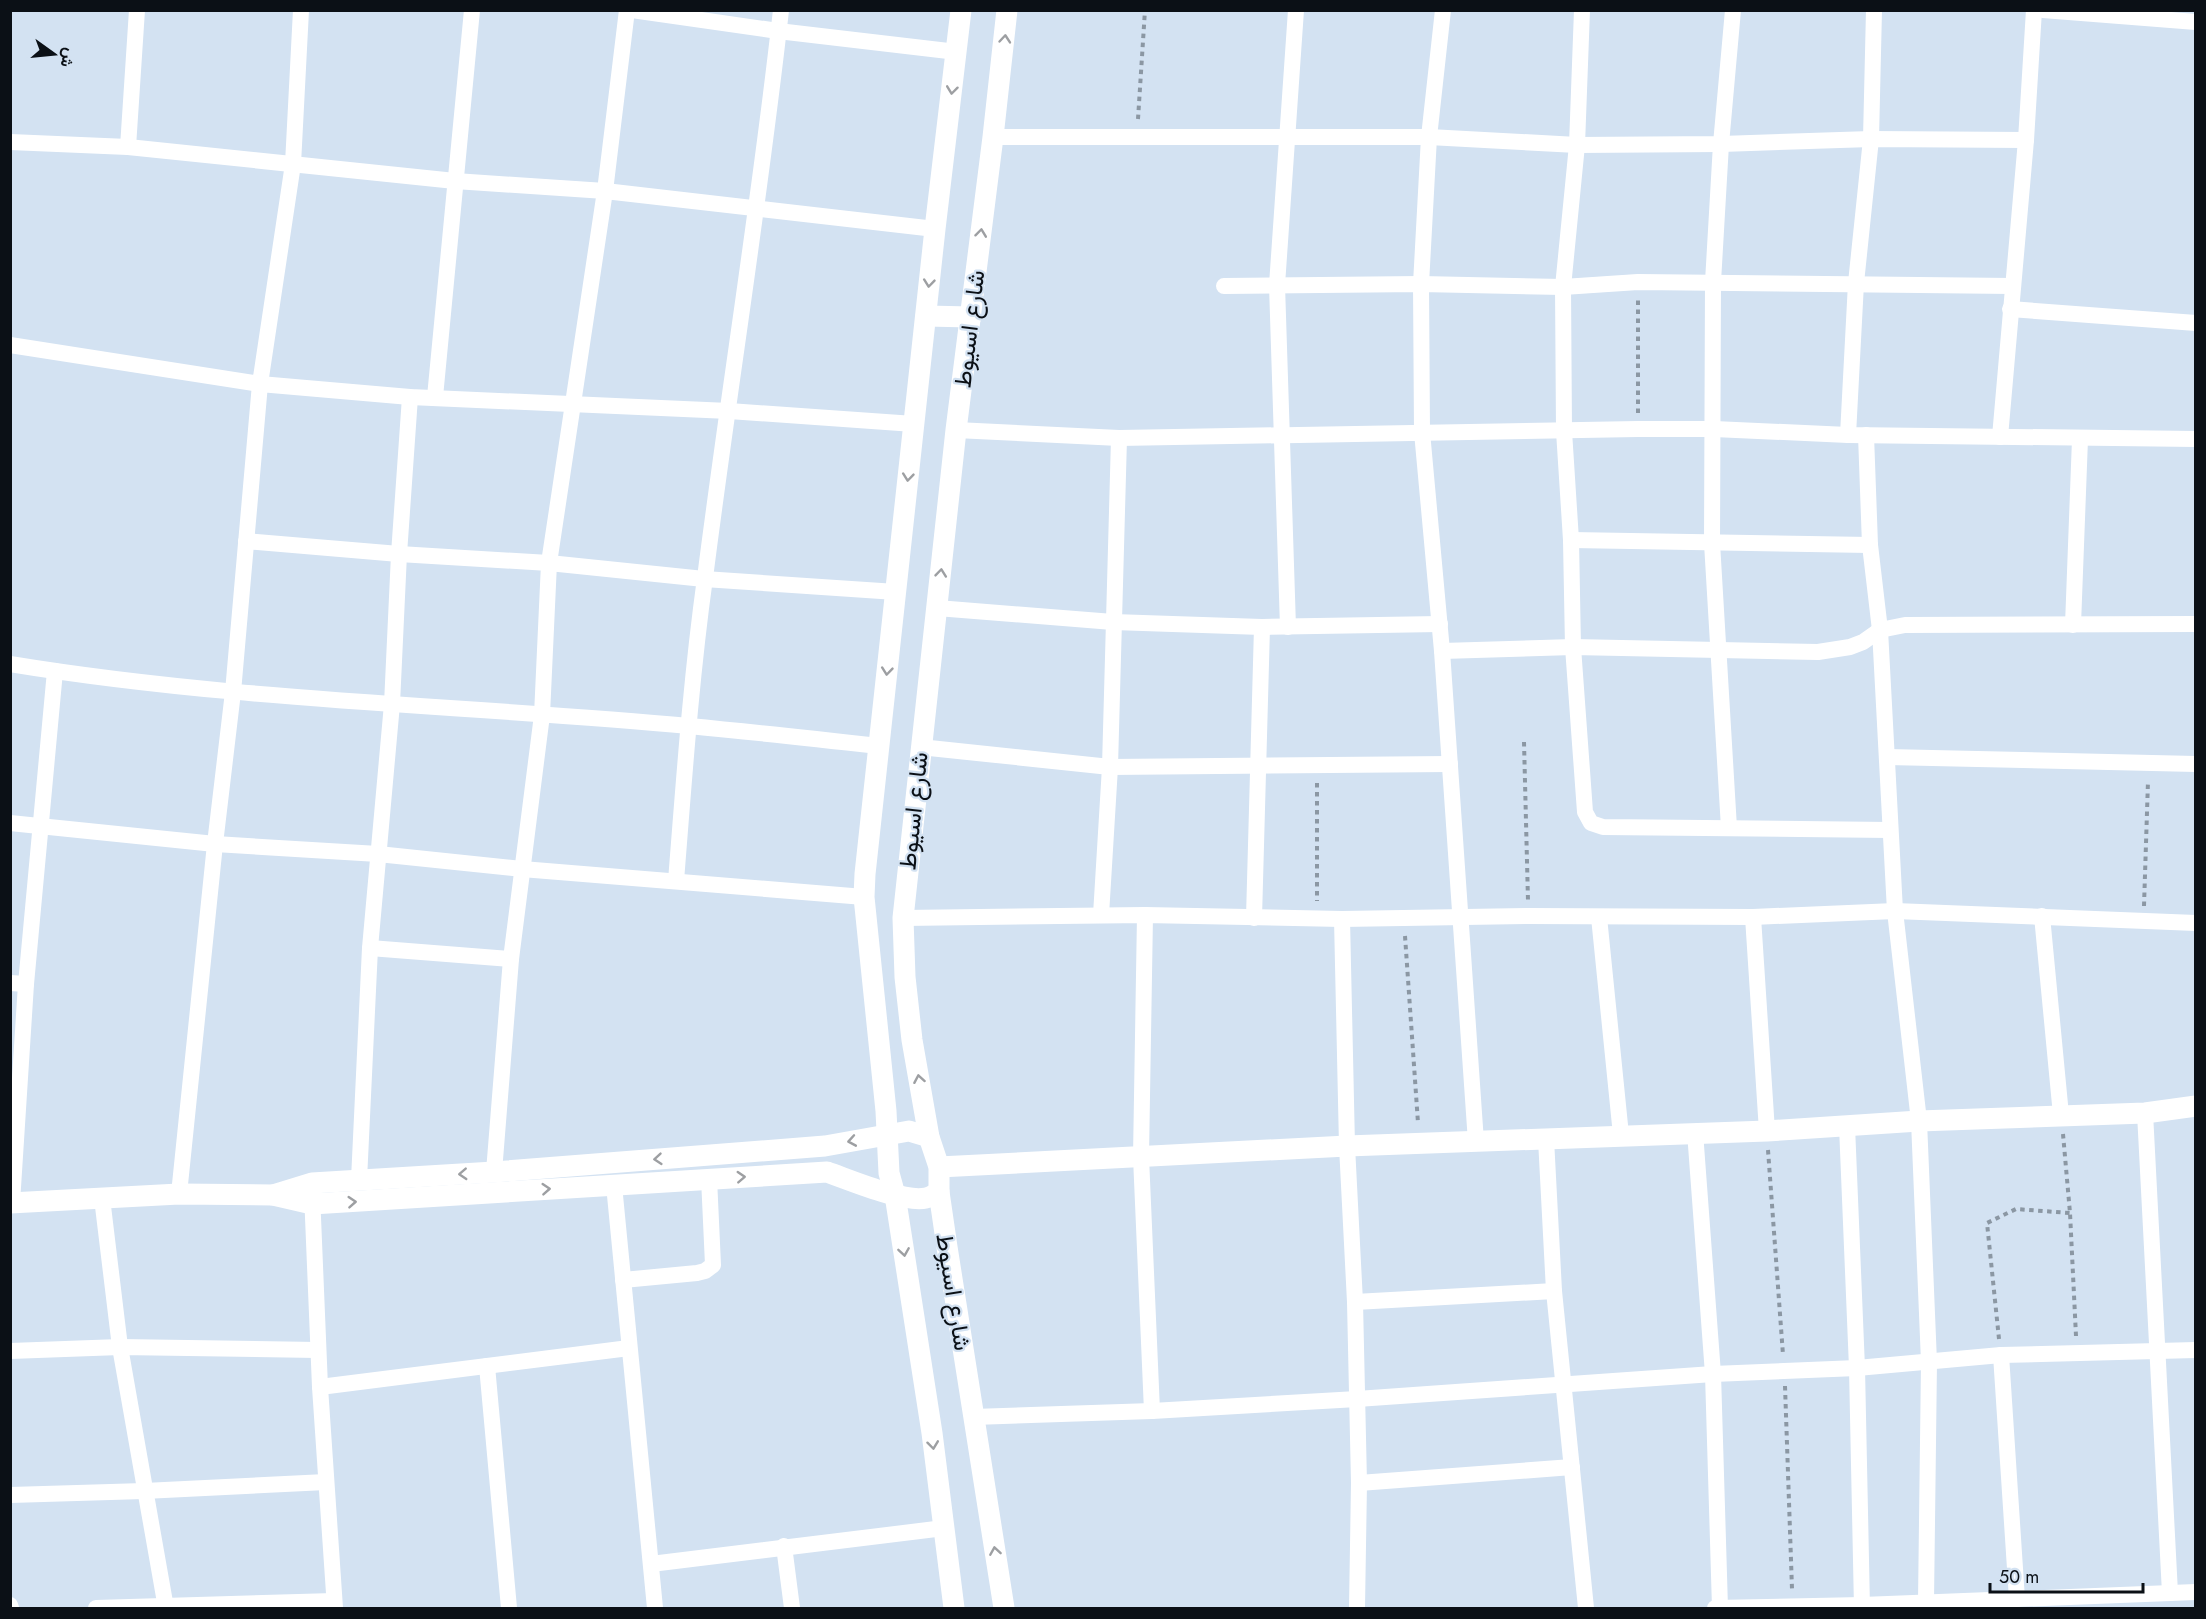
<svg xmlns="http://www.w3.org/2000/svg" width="2206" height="1619" viewBox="0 0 2206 1619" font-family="Jost,Vazirmatn,sans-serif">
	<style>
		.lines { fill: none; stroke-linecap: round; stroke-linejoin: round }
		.path { stroke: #8b97a3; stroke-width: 4; stroke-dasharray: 4.5 4.5; stroke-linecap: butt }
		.minor { stroke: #fff; stroke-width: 16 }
		.tertiary { stroke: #fff; stroke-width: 21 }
		.oneway { stroke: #9d9fa2 }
		.labels { text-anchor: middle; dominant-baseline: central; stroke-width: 4.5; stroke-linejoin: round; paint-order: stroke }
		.street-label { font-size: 24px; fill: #0b1016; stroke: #d3e2f2 }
	</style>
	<rect width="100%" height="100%" fill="#d3e2f2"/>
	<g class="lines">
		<g class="path">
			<path d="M 1138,119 L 1145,10"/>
			<path d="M 1638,413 L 1638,298"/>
			<path d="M 1524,742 L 1528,901"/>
			<path d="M 1317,783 L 1317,901"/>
			<path d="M 2144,906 L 2148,781"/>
			<path d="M 1405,936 L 1418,1123"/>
			<path d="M 2063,1134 L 2070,1213 L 2076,1336"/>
			<path d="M 1768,1150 L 1783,1355"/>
			<path d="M 1999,1339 L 1987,1223 L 2016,1209 L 2070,1213"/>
			<path d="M 1785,1386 L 1792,1589"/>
		</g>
		<g class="minor">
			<path d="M 632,10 L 778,31 L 957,52"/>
			<path d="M 1443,10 L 1429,137 L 1421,284 L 1422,432 L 1442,651 L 1476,1142"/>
			<path d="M 1582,10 L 1577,145 L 1563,287 L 1564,431 L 1571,540 L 1573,647 L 1585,812 L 1591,823 L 1603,827 L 1890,830"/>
			<path d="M 2043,10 L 2196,22"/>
			<path d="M 993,137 L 1429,137 L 1577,145 L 1721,144 L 1871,139 L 2026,140"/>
			<path d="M 10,142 L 128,147 L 137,10"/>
			<path d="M 128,147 L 455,181 L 605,191 L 935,229"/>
			<path d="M 1224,286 L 1421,284 L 1563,287 L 1638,282 L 2013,286"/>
			<path d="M 2010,309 L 2196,323"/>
			<path d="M 10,345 L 260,384 L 293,164 L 301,10"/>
			<path d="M 435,397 L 472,10"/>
			<path d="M 956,430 L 1119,438 L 1638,429 L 1714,429 L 1848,435 L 2196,439"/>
			<path d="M 1848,435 L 1856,283 L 1871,139 L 1874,10"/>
			<path d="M 1866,435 L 1870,545 L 1880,630 L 1895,911 L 1919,1121 L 1929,1362 L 1926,1602"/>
			<path d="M 2000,437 L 2026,140 L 2034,10"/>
			<path d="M 1571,540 L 1870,545"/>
			<path d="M 246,541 L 399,554 L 549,563 L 704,579 L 896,592"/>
			<path d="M 937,608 L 1113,622 L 1262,627 L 1440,624"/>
			<path d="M 2073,625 L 2080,439"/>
			<path d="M 1288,627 L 1277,285 L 1296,10"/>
			<path d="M 1442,651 L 1573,647 L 1818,652 L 1850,647 L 1863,642 L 1880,630 L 1905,625 L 2196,624"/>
			<path d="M 10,664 C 235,701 463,705 689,726 C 752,732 816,739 879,746"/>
			<path d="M 920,747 L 1110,767 L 1450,764"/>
			<path d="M 1887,757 L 2196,764"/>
			<path d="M 10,823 L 215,844 L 378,854 L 522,869 L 864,897"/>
			<path d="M 1729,828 L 1712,543 L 1713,282 L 1721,144 L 1733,10"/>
			<path d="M 676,881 C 684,780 691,679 705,578 C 729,389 760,200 781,10"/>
			<path d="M 1101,915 L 1110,767 L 1119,438"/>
			<path d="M 1145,915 L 1141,1157 L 1152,1411"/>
			<path d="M 2042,916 L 2061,1115"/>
			<path d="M 1599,917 L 1621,1135"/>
			<path d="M 1753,917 L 1767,1131"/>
			<path d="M 903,918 L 1145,915 L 1342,919 L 1528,916 L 1753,917 L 1895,911 L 2196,923"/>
			<path d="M 1254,918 L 1262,627"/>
			<path d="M 1342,919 L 1347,1146 L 1355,1302 L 1359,1483 L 1357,1608"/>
			<path d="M 370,948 L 511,959 L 542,715 L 549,563 L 605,191 L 627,10"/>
			<path d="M 10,983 L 26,984"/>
			<path d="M 2145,1113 L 2170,1593"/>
			<path d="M 1847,1126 L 1857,1368 L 1862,1608"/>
			<path d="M 1695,1132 L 1713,1374 L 1720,1608"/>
			<path d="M 1546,1139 L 1554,1291 L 1586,1608"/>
			<path d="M 494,1172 L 511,959"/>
			<path d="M 359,1180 L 370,948 L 392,704 L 399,554 L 410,397"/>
			<path d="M 614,1185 L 655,1608"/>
			<path d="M 312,1193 L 320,1387 L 335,1608"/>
			<path d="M 179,1194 L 215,844 L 233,692 L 260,384 L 410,397 L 729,411 L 914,424"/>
			<path d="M 102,1198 L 120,1347 L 166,1608"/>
			<path d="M 12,1203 L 26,984 L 55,671"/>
			<path d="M 623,1280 L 697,1273 L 705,1271 L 713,1265 L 709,1178"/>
			<path d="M 1355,1302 L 1554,1291"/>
			<path d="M 10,1351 L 120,1347 L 318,1350"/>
			<path d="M 2001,1355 L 2017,1599"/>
			<path d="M 487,1366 L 509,1608"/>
			<path d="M 320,1387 L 629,1348"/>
			<path d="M 973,1417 L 1152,1411 L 1357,1399 L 1713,1374 L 1857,1368 L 2001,1355 L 2196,1350"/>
			<path d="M 1359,1483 L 1572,1467"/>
			<path d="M 10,1495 L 144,1491 L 326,1482"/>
			<path d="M 784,1546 L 792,1608"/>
			<path d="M 651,1564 L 944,1528"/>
			<path d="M 10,1605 L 11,1608"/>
			<path d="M 96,1608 L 334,1601"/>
			<path d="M 1715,1608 L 1862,1605 L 2196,1592"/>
		</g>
		<g class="tertiary">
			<path d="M 926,316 L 971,317"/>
			<path d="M 939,1167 L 1347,1146 L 1767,1131 L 1919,1121 L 2145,1113 L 2196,1106"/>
			<path d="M 273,1195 L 312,1183 L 494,1172 L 825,1146 L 909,1131 L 929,1137"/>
			<path d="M 10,1203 L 179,1194 L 273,1195 L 312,1204 L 827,1172 C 850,1180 904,1203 926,1198 C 931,1197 935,1194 939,1192"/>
			<path d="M 954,1608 L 932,1433 L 895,1195 L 889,1173 L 886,1111 L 864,897 L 865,874 L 935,229 L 961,10"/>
			<path d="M 1004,1608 L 947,1247 L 939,1192 L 939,1167 L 929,1137 L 912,1040 L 905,977 L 903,918 L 956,430 L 993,137 L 1007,10"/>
		</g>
	</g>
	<defs><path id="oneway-chevron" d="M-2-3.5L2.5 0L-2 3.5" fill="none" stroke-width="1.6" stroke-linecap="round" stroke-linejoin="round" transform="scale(1.5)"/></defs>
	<g class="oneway">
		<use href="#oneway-chevron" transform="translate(1005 39) rotate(-85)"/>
		<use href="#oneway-chevron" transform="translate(952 90) rotate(97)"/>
		<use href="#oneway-chevron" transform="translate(981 233) rotate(-83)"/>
		<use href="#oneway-chevron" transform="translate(929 283) rotate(96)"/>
		<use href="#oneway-chevron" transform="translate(908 477) rotate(96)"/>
		<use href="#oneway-chevron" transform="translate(941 573) rotate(-84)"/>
		<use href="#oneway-chevron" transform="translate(887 671) rotate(96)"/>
		<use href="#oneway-chevron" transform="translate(919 1079) rotate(-100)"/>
		<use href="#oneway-chevron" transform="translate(852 1141) rotate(170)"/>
		<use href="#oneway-chevron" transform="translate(658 1159) rotate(175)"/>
		<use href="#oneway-chevron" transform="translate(463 1174) rotate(177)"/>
		<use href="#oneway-chevron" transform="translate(741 1177) rotate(-3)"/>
		<use href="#oneway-chevron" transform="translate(546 1189) rotate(-4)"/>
		<use href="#oneway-chevron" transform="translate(352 1202) rotate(-4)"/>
		<use href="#oneway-chevron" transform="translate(904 1252) rotate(81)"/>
		<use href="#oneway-chevron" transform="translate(933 1445) rotate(83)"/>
		<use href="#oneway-chevron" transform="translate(995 1551) rotate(-99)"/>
	</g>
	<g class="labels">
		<g class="street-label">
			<text transform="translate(969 329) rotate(-83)">شارع اسيوط</text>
			<text transform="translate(913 811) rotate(-84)">شارع اسيوط</text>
			<text transform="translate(954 1292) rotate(81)">شارع اسيوط</text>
		</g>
	</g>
	<rect width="2206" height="1619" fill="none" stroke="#0b1016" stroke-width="24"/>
	<g transform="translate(54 54) rotate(105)" stroke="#d3e2f2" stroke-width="4.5" paint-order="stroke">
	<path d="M0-4.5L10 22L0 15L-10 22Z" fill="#0b1016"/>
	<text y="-9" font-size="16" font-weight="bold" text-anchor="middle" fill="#0b1016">ش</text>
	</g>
	<path d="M1990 1583v9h153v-9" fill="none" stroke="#0b1016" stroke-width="3"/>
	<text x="1999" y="1583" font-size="18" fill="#0b1016" stroke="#d3e2f2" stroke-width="4.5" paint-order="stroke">50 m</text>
</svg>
